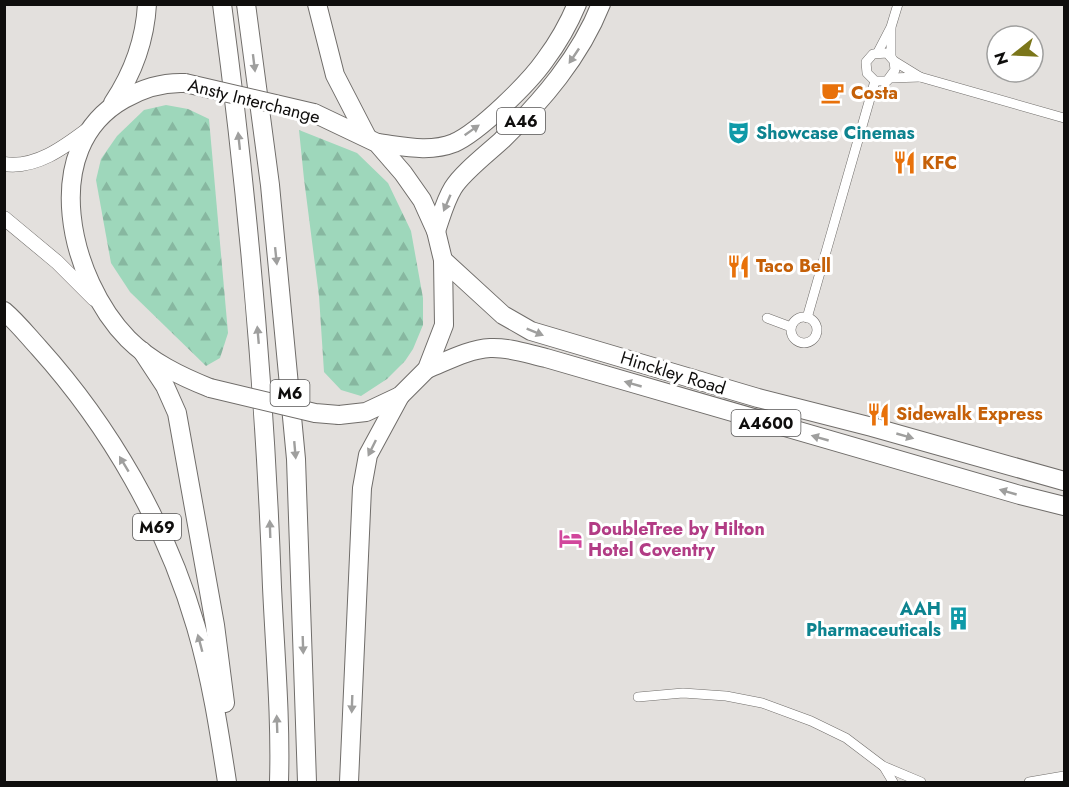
<svg xmlns="http://www.w3.org/2000/svg" width="1069" height="787" viewBox="0 0 1069 787" font-family="Jost,sans-serif">
	<style>
		.forest { fill: url(#forest-firs) }
		.lines { fill: none; stroke-linecap: round; stroke-linejoin: round }
		.street-casing { stroke: #706d6a; stroke-width: 10 }
		.secondary-casing { stroke: #706d6a; stroke-width: 15 }
		.highway-casing { stroke: #706d6a; stroke-width: 20 }
		.street { stroke: #fff; stroke-width: 9 }
		.secondary { stroke: #fff; stroke-width: 14 }
		.highway { stroke: #fff; stroke-width: 18 }
		.highway-bridge-casing { stroke: #706d6a; stroke-width: 20; stroke-linecap: butt }
		.highway-bridge { stroke: #fff; stroke-width: 18 }
		.oneway { fill: #9f9f9e }
		.labels { text-anchor: middle; dominant-baseline: central; stroke-width: 6; stroke-linejoin: round; paint-order: stroke }
		.shield { fill: #fff; stroke: #575656; stroke-width: 1.5 }
		.shield-label { font-size: 16px; font-weight: bold; fill: #0f0e0d }
		.food-label { font-size: 18px; font-weight: bold; fill: #c56008; stroke: #fff; text-anchor: start }
		.street-label { font-size: 18px; fill: #0f0e0d; stroke: #fff }
		.culture-label { font-size: 18px; font-weight: bold; fill: #0d838f; stroke: #fff; text-anchor: start }
		.hotel-label { font-size: 18px; font-weight: bold; fill: #b23c85; stroke: #fff; text-anchor: start }
	</style>
	<defs>
		<pattern id="forest-firs" width="22" height="20" patternUnits="userSpaceOnUse" patternTransform="scale(1.5)"><rect width="22" height="20" fill="#9ed7bb"/><path d="M5 1l3.5 6h-7zM16 11l3.5 6h-7z" fill="#87b7a0"/></pattern>
	</defs>
	<rect width="100%" height="100%" fill="#e3e0dd"/>
	<g class="forest">
		<path d="M 166,105 L 188,109 L 209,119 L 228,333 L 220,358 L 206,366 L 130,292 L 111,263 L 96,180 L 101,159 L 117,136 L 144,110 Z"/>
		<path d="M 299,130 L 357,153 L 388,183 L 411,231 L 423,298 L 423,325 L 413,349 L 405,361 L 387,379 L 361,396 L 341,390 L 324,372 L 319,296 L 304,179 Z"/>
	</g>
	<g class="lines">
		<defs>
			<g id="street">
				<path d="M 891,29 L 891,56"/>
				<path d="M 878,52 L 891,27 L 898,4"/>
				<path d="M 894,61 L 895,70 L 887,81 L 875,81 L 867,73 L 866,62 L 873,54 L 887,53 L 894,61 L 920,77 L 1064,118"/>
				<path d="M 891,78 L 920,77"/>
				<circle cx="804" cy="330" r="13"/>
				<path d="M 767,318 L 791,327"/>
				<path d="M 807,318 L 875,81"/>
				<path d="M 638,697 L 683,693 L 726,696 L 762,703 L 811,721 L 846,738 L 883,766 L 921,782"/>
				<path d="M 884,767 L 893,782"/>
				<path d="M 1029,782 L 1064,776"/>
			</g>
			<g id="secondary">
				<path d="M 4,164 C 37,169 67,145 91,127"/>
				<path d="M 4,218 L 57,262 L 94,299"/>
			</g>
			<g id="highway">
				<path d="M 222,4 C 248,198 265,392 272,587 C 275,652 281,718 279,782"/>
				<path d="M 246,4 L 270,185 L 296,459 L 307,782"/>
				<path d="M 317,4 L 335,75 L 367,137"/>
				<path d="M 185,83 C 162,82 143,88 124,99 C 37,148 70,280 128,339 C 151,362 180,376 210,388"/>
				<path d="M 113,103 C 133,73 145,41 147,4"/>
				<path d="M 314,113 L 377,143 L 403,173 L 422,200 L 436,231 L 443,260 L 444,325 L 427,369 L 400,396 L 366,412 L 339,415"/>
				<path d="M 377,143 C 402,146 429,153 454,143 C 479,132 529,83 545,60 C 557,44 569,23 577,4"/>
				<path d="M 436,231 C 441,217 445,201 453,188 C 462,173 488,153 502,140 C 542,101 580,57 601,4"/>
				<path d="M 443,260 L 503,315 L 531,331 L 758,398 L 872,427 L 1064,481"/>
				<path d="M 4,311 C 17,322 28,336 39,348 C 110,427 166,524 196,627 C 211,678 219,730 227,782"/>
				<path d="M 142,351 L 165,386 L 177,413 L 215,625 L 225,703"/>
				<path d="M 427,369 C 447,361 469,349 490,348 C 509,347 528,354 546,358 L 1020,495 L 1064,506"/>
				<path d="M 349,782 L 362,488 L 368,455 L 400,396"/>
			</g>
		</defs>
		<use href="#street" class="street-casing"/>
		<use href="#secondary" class="secondary-casing"/>
		<use href="#highway" class="highway-casing"/>
		<use href="#street" class="street"/>
		<use href="#secondary" class="secondary"/>
		<use href="#highway" class="highway"/>
		<defs>
			<g id="highway-bridge">
				<path d="M 185,83 L 314,113"/>
				<path d="M 210,388 L 315,413 L 339,415"/>
			</g>
		</defs>
		<use href="#highway-bridge" class="highway-bridge-casing"/>
		<use href="#highway-bridge" class="highway-bridge"/>
	</g>
	<defs><path id="oneway-solid" d="M-6-.8H1V-3.2L6.5 0L1 3.2V.8H-6Z" transform="scale(1.5)"/></defs>
	<g class="oneway">
		<use href="#oneway-solid" transform="translate(574 56) rotate(124)"/>
		<use href="#oneway-solid" transform="translate(254 63) rotate(83)"/>
		<use href="#oneway-solid" transform="translate(472 130) rotate(-35)"/>
		<use href="#oneway-solid" transform="translate(239 141) rotate(-96)"/>
		<use href="#oneway-solid" transform="translate(447 203) rotate(113)"/>
		<use href="#oneway-solid" transform="translate(276 256) rotate(84)"/>
		<use href="#oneway-solid" transform="translate(535 332) rotate(22)"/>
		<use href="#oneway-solid" transform="translate(258 335) rotate(-95)"/>
		<use href="#oneway-solid" transform="translate(633 384) rotate(-164)"/>
		<use href="#oneway-solid" transform="translate(905 436) rotate(16)"/>
		<use href="#oneway-solid" transform="translate(820 438) rotate(-164)"/>
		<use href="#oneway-solid" transform="translate(372 448) rotate(116)"/>
		<use href="#oneway-solid" transform="translate(295 450) rotate(85)"/>
		<use href="#oneway-solid" transform="translate(124 464) rotate(-121)"/>
		<use href="#oneway-solid" transform="translate(1008 492) rotate(-164)"/>
		<use href="#oneway-solid" transform="translate(270 529) rotate(-92)"/>
		<use href="#oneway-solid" transform="translate(200 643) rotate(-105)"/>
		<use href="#oneway-solid" transform="translate(303 645) rotate(88)"/>
		<use href="#oneway-solid" transform="translate(352 704) rotate(92)"/>
		<use href="#oneway-solid" transform="translate(277 724) rotate(-92)"/>
	</g>
	<defs>
		<symbol id="cafe-bare" viewBox="-9 -9 18 18"><path d="M-5.5-4.5H6V0H3Q3 3.5 0 3.5H-2.5Q-5.5 3.5-5.5 0ZM3-3.2v2h1.7v-2ZM-6 4.5H4V6H-6Z" fill="#e8710a" stroke="#fff" stroke-width="2.5" paint-order="stroke"/></symbol>
		<symbol id="theatre-bare" viewBox="-9 -9 18 18"><path d="M-5-5.5Q0-4 5-5.5V0Q5 5 0 6Q-5 5-5 0ZM-3.3-2.5H-1v1.5H-3.3ZM1-2.5H3.3v1.5H1ZM-2.8 1Q0 5.5 2.8 1Z" fill="#0f9aa8" stroke="#fff" stroke-width="2.5" paint-order="stroke"/></symbol>
		<symbol id="restaurant-bare" viewBox="-9 -9 18 18"><path d="M-5-6h1v4h1v-4h1v4h1v-4h1v5L-1.5 .5V6h-2V.5L-5-1ZM5-6V6H3V1.5H1.5Q1.5-4 5-6Z" fill="#e8710a" stroke="#fff" stroke-width="2.5" paint-order="stroke"/></symbol>
		<symbol id="hotel-bare" viewBox="-9 -9 18 18"><path d="M-6-4.5h1.5V1H6V5H4.5V3h-9V5H-6ZM-4 0a1.8 1.8 0 1 1 3.6 0ZM.5 0V-2.5h3Q6-2.5 6 0Z" fill="#d1479c" stroke="#fff" stroke-width="2.5" paint-order="stroke"/></symbol>
		<symbol id="building-bare" viewBox="-9 -9 18 18"><path d="M-4-6H4V6H1V3H-1V6H-4ZM-2.5-4.3h1.7v1.8h-1.7ZM.8-4.3h1.7v1.8H.8ZM-2.5-1h1.7V.8h-1.7ZM.8-1h1.7V.8H.8Z" fill="#0f9aa8" stroke="#fff" stroke-width="2.5" paint-order="stroke"/></symbol>
	</defs>
	<g fill-rule="evenodd">
		<use href="#cafe-bare" x="816" y="76" width="33" height="33"/>
		<use href="#theatre-bare" x="722" y="116" width="33" height="33"/>
		<use href="#restaurant-bare" x="888" y="146" width="33" height="33"/>
		<use href="#restaurant-bare" x="722" y="250" width="33" height="33"/>
		<use href="#restaurant-bare" x="862" y="398" width="33" height="33"/>
		<use href="#hotel-bare" x="554" y="522" width="33" height="33"/>
		<use href="#building-bare" x="942" y="602" width="33" height="33"/>
	</g>
	<g class="labels">
		<g class="shield">
			<rect x="497" y="108" width="48" height="26" rx="4.5"/>
			<rect x="270.5" y="380" width="39" height="26" rx="4.5"/>
			<rect x="731.5" y="410" width="69" height="26" rx="4.5"/>
			<rect x="133" y="514" width="48" height="26" rx="4.5"/>
		</g>
		<g class="shield-label">
			<text x="521" y="121">A46</text>
			<text x="290" y="393">M6</text>
			<text x="766" y="423">A4600</text>
			<text x="157" y="527">M69</text>
		</g>
		<g class="food-label">
			<text x="851" y="93">Costa</text>
			<text x="922" y="163">KFC</text>
			<text x="756" y="266">Taco Bell</text>
			<text x="896" y="414">Sidewalk Express</text>
		</g>
		<g class="street-label">
			<text transform="translate(254 101) rotate(14)">Ansty Interchange</text>
			<text transform="translate(673 373) rotate(17)">Hinckley Road</text>
		</g>
		<g class="culture-label">
			<text x="756" y="133">Showcase Cinemas</text>
			<text x="941" y="609" text-anchor="end">AAH<tspan x="941" dy="21">Pharmaceuticals</tspan></text>
		</g>
		<g class="hotel-label">
			<text x="588" y="529">DoubleTree by Hilton<tspan x="588" dy="21">Hotel Coventry</tspan></text>
		</g>
	</g>
	<rect width="1069" height="787" fill="none" stroke="#0f0e0d" stroke-width="12"/>
	<g transform="translate(1015 54) rotate(252)"><circle r="28" fill="#ffffff" stroke="#9f9f9e" stroke-width="1.5"/>
	<path d="M0-4.5L10 22L0 15L-10 22Z" fill="#7b761a"/>
	<text y="-9" font-size="16" font-weight="bold" text-anchor="middle" fill="#0f0e0d">N</text>
	</g>
</svg>
